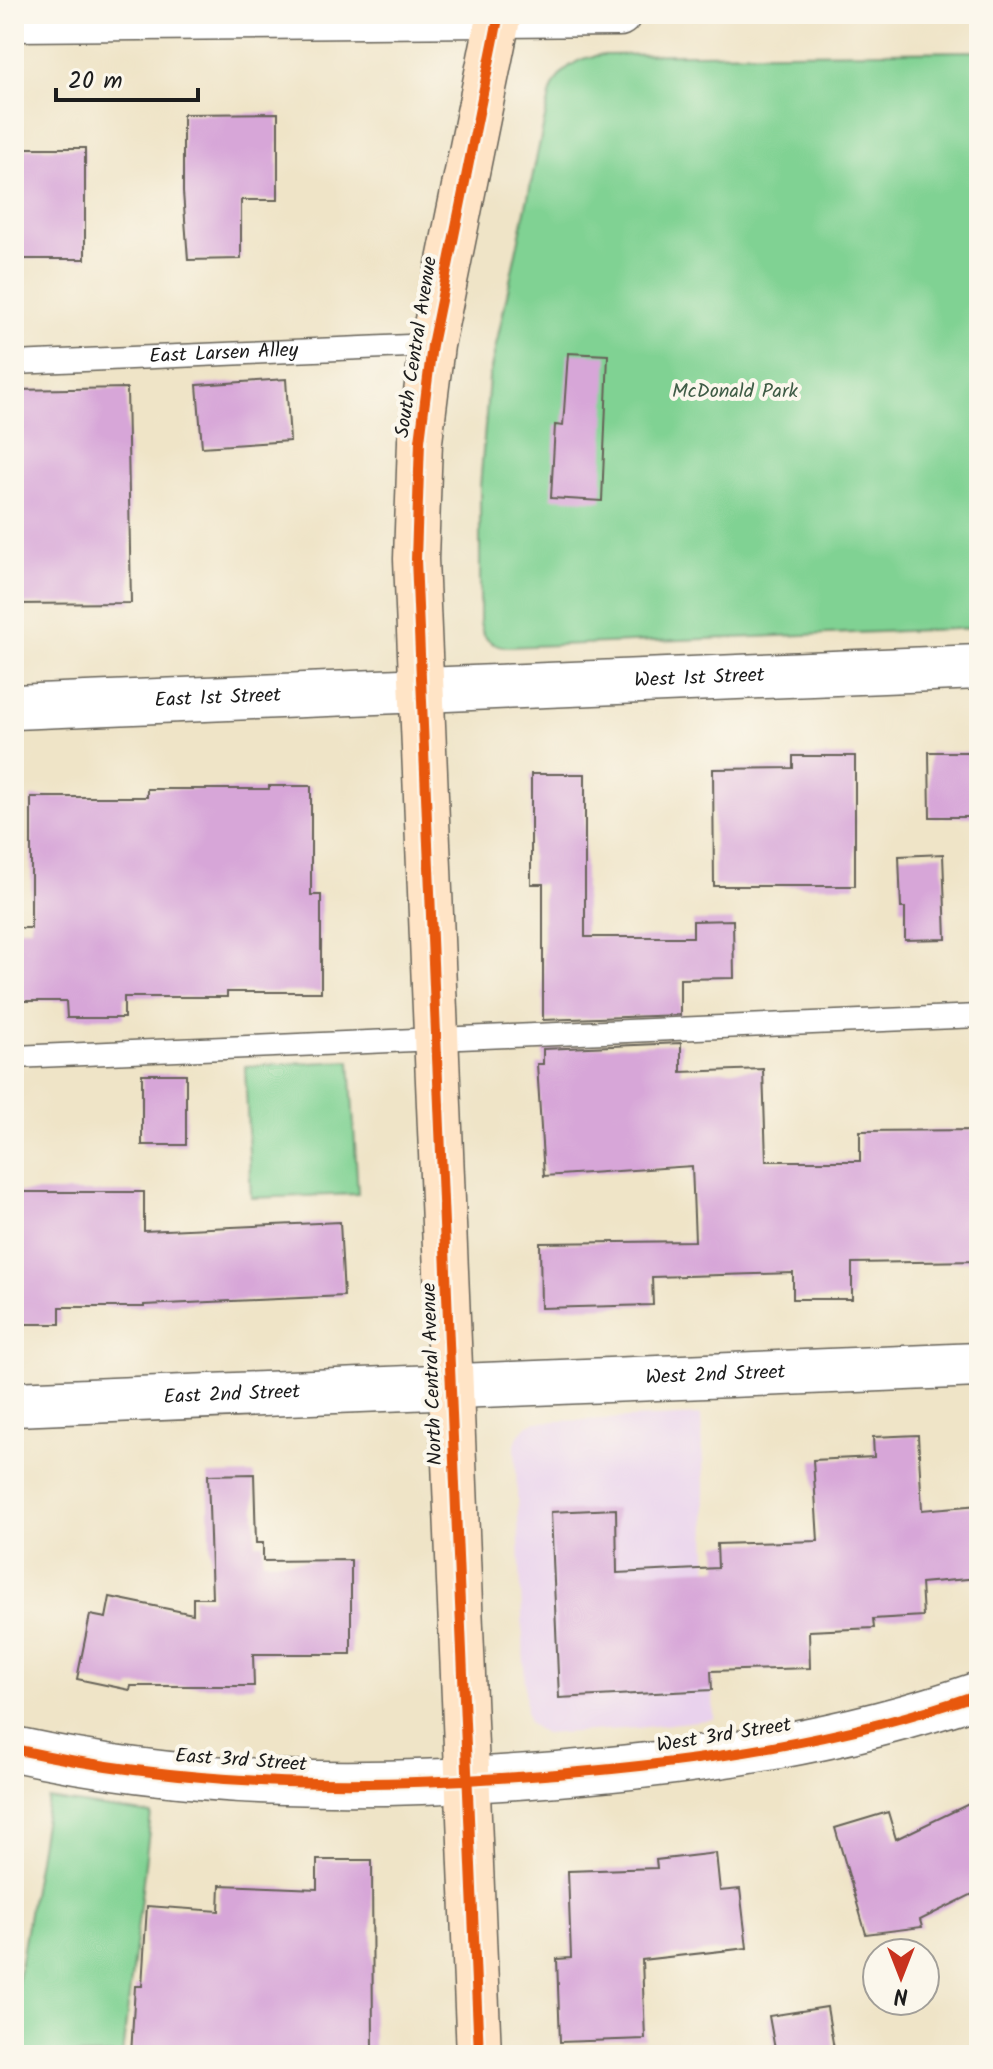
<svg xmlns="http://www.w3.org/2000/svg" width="993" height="2069" viewBox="0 0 993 2069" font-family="Kalam,sans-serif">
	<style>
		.built { fill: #e9d2ed }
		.green { fill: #80d293; stroke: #4e7758; stroke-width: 2 }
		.building { fill: #d7a6d8 }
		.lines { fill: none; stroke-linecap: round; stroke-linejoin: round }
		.lane-casing { stroke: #666258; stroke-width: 25 }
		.street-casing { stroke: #666258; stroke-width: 47 }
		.secondary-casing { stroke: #666258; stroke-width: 47 }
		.lane { stroke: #fff; stroke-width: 22 }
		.street { stroke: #fff; stroke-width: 44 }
		.secondary { stroke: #ffe4c6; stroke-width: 44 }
		.cycleway-casing { stroke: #fbf7ec; stroke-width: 15 }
		.cycleway { stroke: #e8590c; stroke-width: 10 }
		.labels { text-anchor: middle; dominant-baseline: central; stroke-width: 8; stroke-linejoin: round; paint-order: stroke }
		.street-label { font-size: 20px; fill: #1c1c1c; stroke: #fbf7ec }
		.park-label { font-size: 20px; fill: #3f5c46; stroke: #fbf7ec }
	</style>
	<rect width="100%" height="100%" fill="#fbf7ec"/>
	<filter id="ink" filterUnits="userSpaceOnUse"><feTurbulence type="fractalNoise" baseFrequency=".0125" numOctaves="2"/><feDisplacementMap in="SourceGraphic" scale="16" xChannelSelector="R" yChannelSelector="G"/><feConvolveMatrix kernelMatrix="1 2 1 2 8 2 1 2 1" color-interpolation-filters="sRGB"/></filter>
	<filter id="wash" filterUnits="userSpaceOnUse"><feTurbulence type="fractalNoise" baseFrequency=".006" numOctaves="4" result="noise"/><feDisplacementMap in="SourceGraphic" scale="32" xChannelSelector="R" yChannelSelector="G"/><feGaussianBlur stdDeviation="1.8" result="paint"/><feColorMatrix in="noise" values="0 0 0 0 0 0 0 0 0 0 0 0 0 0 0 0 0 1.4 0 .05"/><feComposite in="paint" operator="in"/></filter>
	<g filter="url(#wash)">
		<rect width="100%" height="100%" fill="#efe4c7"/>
		<path class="built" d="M 701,1415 L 714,1719 L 637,1728 L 544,1734 L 529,1723 L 526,1713 L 515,1444 L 518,1436 L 528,1425 L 535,1422 Z"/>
		<g class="green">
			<path d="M 979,51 L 979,628 L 507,647 C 491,645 483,640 480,623 L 480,487 L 489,378 L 550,95 C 557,71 576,57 602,55 Z"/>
			<path d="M 350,1061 L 358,1194 L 251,1198 L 245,1066 Z"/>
			<path d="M 48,1799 L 151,1814 L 122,2055 L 14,2055 L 14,2002 Z"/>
		</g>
		<g id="blocks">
			<g class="building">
				<path d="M 278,113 L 278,200 L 241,200 L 241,259 L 188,260 L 183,192 L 183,114 Z"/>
				<rect x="14" y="148" width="71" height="111"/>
				<path d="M 568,353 L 608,355 L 602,501 L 551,498 L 555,425 L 563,426 Z"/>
				<path d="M 286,379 L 290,441 L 202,447 L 197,385 Z"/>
				<path d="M 127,388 L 131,603 L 14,604 L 14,390 Z"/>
				<path d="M 929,752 L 979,752 L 979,817 L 930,817 Z"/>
				<path d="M 793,756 L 855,756 L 855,886 L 714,886 L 713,769 L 793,768 Z"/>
				<path d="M 531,774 L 585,774 L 585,937 L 693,937 L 693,921 L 733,920 L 734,978 L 680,979 L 680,1015 L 543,1020 L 543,884 L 531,884 Z"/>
				<path d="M 269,786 L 311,786 L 311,895 L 321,895 L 321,992 L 227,992 L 227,997 L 124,997 L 124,1018 L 67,1018 L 66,1001 L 14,1001 L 14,928 L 31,928 L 31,797 L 147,797 L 147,789 L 269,789 Z"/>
				<path d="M 943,854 L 946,939 L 905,940 L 905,908 L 901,908 L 899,856 Z"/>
				<path d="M 681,1043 L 681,1072 L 763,1069 L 766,1161 L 860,1161 L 860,1131 L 979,1130 L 979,1261 L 852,1263 L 852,1299 L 793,1299 L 793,1273 L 652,1277 L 653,1305 L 541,1308 L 540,1243 L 695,1241 L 692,1166 L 544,1176 L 537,1064 L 543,1064 L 543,1049 Z"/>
				<rect x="142" y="1074" width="44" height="71"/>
				<path d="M 14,1192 L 144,1192 L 144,1231 L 340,1222 L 344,1296 L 144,1305 L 144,1307 L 60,1307 L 60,1324 L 14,1324 Z"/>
				<path d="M 918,1435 L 922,1510 L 979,1505 L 979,1578 L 921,1583 L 923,1616 L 873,1619 L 874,1628 L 809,1631 L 810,1668 L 711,1671 L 712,1690 L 559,1698 L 551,1512 L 616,1509 L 617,1573 L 718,1568 L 717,1544 L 818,1541 L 813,1460 L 874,1457 L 873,1437 Z"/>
				<path d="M 254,1474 L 256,1543 L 263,1543 L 263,1561 L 351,1560 L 351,1654 L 253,1654 L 254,1686 L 131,1686 L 130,1690 L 77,1679 L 90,1615 L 106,1618 L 110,1597 L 193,1614 L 193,1598 L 212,1598 L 208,1475 Z"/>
				<path d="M 979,1799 L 979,1891 L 920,1920 L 922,1927 L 866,1934 L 835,1828 L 888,1812 L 896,1839 Z"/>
				<path d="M 716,1853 L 720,1891 L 740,1889 L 747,1948 L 642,1960 L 645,2039 L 560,2042 L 557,1959 L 571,1958 L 568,1871 L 657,1868 L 656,1860 Z"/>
				<path d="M 317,1860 L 372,1860 L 373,2055 L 131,2055 L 135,1986 L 142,1986 L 147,1906 L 219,1911 L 220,1885 L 317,1889 Z"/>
				<path d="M 827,2007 L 835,2055 L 776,2055 L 769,2016 Z"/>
			</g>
		</g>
	</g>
	<g filter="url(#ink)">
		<use href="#blocks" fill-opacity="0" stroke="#666258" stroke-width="2"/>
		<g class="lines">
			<defs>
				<g id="lane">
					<path id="s1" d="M 14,363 L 432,345"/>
					<path d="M 14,1057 L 979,1016"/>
				</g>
				<g id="street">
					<path d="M 14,19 L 619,14"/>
					<path id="s2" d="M 14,707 L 979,667"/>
					<path id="s3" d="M 14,1404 L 979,1365"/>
					<path d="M 14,1749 C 197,1789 371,1789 557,1774 C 701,1762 842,1742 979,1694"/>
				</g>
				<path id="secondary" d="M 479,2055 L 416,559 L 420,441 L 432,345 L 499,14"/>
			</defs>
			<use href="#lane" class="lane-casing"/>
			<use href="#street" class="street-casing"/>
			<use href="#secondary" class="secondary-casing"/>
			<use href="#lane" class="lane"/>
			<use href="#street" class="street"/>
			<use href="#secondary" class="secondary"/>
			<defs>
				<g id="cycleway">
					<path d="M 14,1749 C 197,1789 371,1789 557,1774 C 701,1762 842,1742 979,1694"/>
					<path d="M 479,2055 L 416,559 L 420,441 L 432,345 L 499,14"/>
				</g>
			</defs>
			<use href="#cycleway" class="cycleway-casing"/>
			<use href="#cycleway" class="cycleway"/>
		</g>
	</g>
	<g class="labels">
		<g class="street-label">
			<text transform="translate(417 347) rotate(-81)">South Central Avenue</text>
			<text stroke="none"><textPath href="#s1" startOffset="210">East Larsen Alley</textPath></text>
			<text stroke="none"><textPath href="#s2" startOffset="686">West 1st Street</textPath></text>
			<text stroke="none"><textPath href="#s2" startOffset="204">East 1st Street</textPath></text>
			<text transform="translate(433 1374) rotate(-92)">North Central Avenue</text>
			<text stroke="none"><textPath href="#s3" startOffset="702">West 2nd Street</textPath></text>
			<text stroke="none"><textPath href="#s3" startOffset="218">East 2nd Street</textPath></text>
			<text transform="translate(724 1736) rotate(-9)">West 3rd Street</text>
			<text transform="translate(241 1761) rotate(4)">East 3rd Street</text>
		</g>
		<g class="park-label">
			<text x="735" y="392">McDonald Park</text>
		</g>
	</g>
	<rect width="993" height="2069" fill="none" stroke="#fbf7ec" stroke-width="48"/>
	<g transform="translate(901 1977) rotate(180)"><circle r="38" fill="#fbf7ec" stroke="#a29f99" stroke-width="2"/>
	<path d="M0-6L14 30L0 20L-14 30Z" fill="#c8321e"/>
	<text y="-12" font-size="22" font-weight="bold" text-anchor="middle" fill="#1c1c1c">N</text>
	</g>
	<path d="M56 88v12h142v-12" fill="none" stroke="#1c1c1c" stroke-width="4"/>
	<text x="68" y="88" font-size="24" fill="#1c1c1c" stroke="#fbf7ec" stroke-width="6" paint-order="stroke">20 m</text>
</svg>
